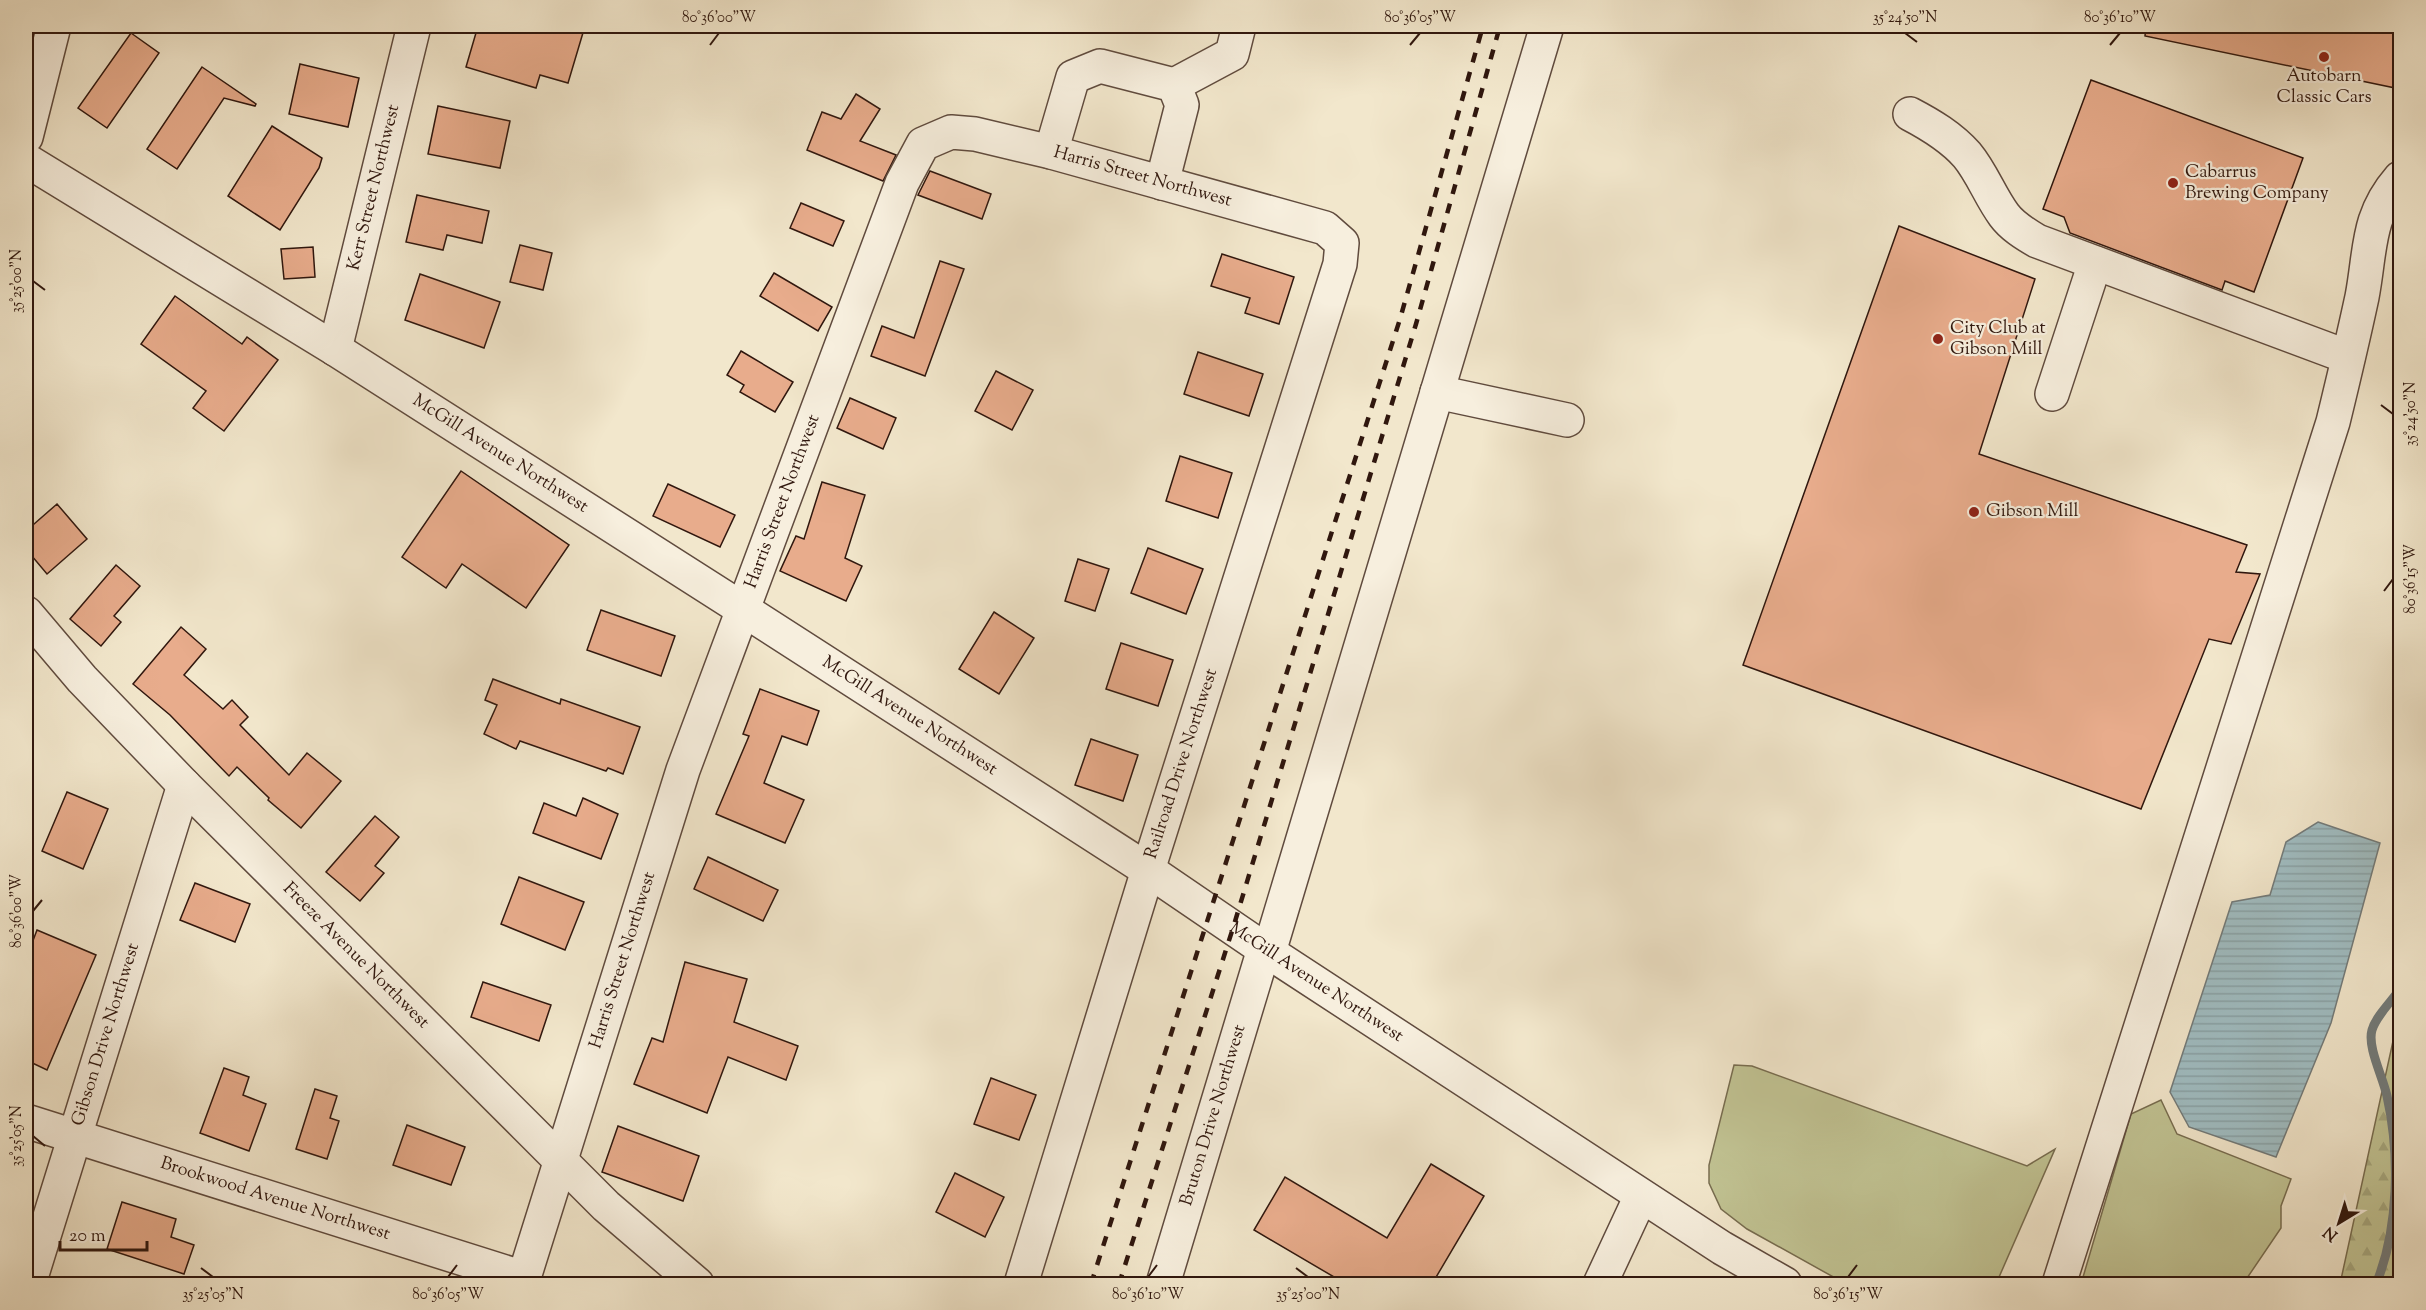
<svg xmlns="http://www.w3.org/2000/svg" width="2426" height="1310" viewBox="0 0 2426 1310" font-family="'Sorts Mill Goudy',serif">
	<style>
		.green { fill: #c1c393; stroke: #786d50; stroke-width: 1.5 }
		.forest { fill: url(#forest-firs); stroke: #786d50; stroke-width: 1.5 }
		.water { fill: url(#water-rules); stroke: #737b7a; stroke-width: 1.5 }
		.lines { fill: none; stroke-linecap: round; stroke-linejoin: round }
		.stream { stroke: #737b7a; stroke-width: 9 }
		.building { fill: #e8ac8c; stroke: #30170e; stroke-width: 1.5 }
		.minor-casing { stroke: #604b3e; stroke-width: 36 }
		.minor { stroke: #f7efde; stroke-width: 33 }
		.rail { stroke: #30170e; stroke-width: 4.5; stroke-dasharray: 10 10; stroke-linecap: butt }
		.ticks { fill: none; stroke: #30170e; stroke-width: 2 }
		.poi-dot { fill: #8f2418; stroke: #f7efde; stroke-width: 2 }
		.labels { text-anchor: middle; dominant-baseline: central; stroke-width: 4.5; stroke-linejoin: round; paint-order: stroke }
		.poi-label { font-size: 18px; fill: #30170e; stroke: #f7efde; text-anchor: start }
		.street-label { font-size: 18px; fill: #30170e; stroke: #f7efde }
		.neatline { fill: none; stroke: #30170e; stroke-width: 2 }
		.ticks-label { font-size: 15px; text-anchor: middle; fill: #30170e }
	</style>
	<defs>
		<pattern id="forest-firs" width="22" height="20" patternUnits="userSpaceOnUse" patternTransform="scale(1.5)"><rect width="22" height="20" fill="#c1c393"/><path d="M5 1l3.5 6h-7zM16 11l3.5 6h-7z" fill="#a6a77e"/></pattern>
		<pattern id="water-rules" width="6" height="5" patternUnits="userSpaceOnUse" patternTransform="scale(1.5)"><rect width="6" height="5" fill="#a0bdc2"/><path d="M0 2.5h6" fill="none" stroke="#8aa2a6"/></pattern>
	</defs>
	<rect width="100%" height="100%" fill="#f2e7cc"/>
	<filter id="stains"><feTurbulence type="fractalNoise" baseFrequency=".00333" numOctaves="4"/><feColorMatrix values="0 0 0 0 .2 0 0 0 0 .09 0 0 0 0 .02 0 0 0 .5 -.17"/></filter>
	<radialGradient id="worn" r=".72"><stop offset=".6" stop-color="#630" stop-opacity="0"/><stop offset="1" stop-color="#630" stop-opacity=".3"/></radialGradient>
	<g class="green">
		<path d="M 1734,1065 L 1752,1066 L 2027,1166 L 2055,1149 L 1996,1284 L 1846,1284 L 1747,1229 L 1721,1209 L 1709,1183 L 1709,1165 Z"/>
		<path d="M 2161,1100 L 2177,1134 L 2291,1179 L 2281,1206 L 2281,1228 L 2243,1284 L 2081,1284 L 2131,1114 Z"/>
	</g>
	<path class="forest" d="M 2400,1009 L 2400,1284 L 2340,1284 Z"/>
	<path class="water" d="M 2318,822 L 2380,843 L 2331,1023 L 2276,1157 L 2189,1127 L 2170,1092 L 2232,902 L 2270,895 L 2286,842 Z"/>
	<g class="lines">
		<path class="stream" d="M 2376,1284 C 2399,1229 2400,1154 2387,1096 C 2383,1077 2367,1047 2372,1030 C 2376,1016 2392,1001 2400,989"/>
	</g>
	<g class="building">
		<path d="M 478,26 L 585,26 L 568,83 L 540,75 L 536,88 L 466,67 Z"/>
		<path d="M 2146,26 L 2400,26 L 2400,89 L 2145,36 Z"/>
		<path d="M 131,33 L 159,53 L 107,128 L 78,108 Z"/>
		<path d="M 300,64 L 359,78 L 348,127 L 289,114 Z"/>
		<path d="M 202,67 L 256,104 L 255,106 L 224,98 L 177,169 L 147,149 Z"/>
		<path d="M 2091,80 L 2303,158 L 2254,292 L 2225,281 L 2222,290 L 2070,233 L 2064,217 L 2043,209 Z"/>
		<path d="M 856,94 L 880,109 L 860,141 L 896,155 L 883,181 L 807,150 L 822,112 L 841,119 Z"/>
		<path d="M 438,106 L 510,121 L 500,168 L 428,154 Z"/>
		<path d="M 272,126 L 322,158 L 319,168 L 280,230 L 228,196 Z"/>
		<path d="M 930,171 L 991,194 L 982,219 L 918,195 Z"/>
		<path d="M 417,195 L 489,211 L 482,243 L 447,235 L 443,250 L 406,242 Z"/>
		<path d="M 801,203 L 844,221 L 833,246 L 790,228 Z"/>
		<path d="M 1899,226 L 2035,279 L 1979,454 L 2247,545 L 2236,572 L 2260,574 L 2231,644 L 2209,639 L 2141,809 L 1743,665 Z"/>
		<path d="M 520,245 L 552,253 L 543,290 L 510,282 Z"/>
		<path d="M 313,247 L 315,277 L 284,279 L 281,249 Z"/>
		<path d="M 1222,254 L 1294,277 L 1279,324 L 1245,313 L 1250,298 L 1211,286 Z"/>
		<path d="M 940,261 L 964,269 L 925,376 L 871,356 L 882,326 L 914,338 Z"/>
		<path d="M 774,273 L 832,307 L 818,331 L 760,296 Z"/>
		<path d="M 420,274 L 500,302 L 484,348 L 405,320 Z"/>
		<path d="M 175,296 L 242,344 L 247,337 L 278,360 L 224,431 L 193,408 L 206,391 L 141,344 Z"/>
		<path d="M 741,351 L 793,382 L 775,412 L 740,392 L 744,385 L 727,375 Z"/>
		<path d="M 1198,352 L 1263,374 L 1249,416 L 1184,394 Z"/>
		<path d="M 996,371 L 1033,390 L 1012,430 L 975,411 Z"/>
		<path d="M 850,398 L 896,418 L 883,449 L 837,428 Z"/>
		<path d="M 1180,456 L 1232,473 L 1218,518 L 1166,501 Z"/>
		<path d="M 461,471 L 569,545 L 526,608 L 462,564 L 446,588 L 402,557 Z"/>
		<path d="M 822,482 L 865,495 L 845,558 L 862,566 L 846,601 L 780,571 L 796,536 L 804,539 Z"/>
		<path d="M 668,484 L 735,515 L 720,547 L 653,516 Z"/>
		<path d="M 57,504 L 87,539 L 47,574 L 26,549 L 26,531 Z"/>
		<path d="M 1148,548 L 1203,569 L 1186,614 L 1131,593 Z"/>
		<path d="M 1078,559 L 1109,569 L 1095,611 L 1065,601 Z"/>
		<path d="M 116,565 L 140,586 L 114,616 L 121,622 L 101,646 L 70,619 Z"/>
		<path d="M 601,610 L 675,636 L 661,676 L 587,650 Z"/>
		<path d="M 994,612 L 1034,638 L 999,694 L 959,669 Z"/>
		<path d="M 181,627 L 206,649 L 184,675 L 223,709 L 232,700 L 248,717 L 240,725 L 289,775 L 307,753 L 341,781 L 301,828 L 268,800 L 269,798 L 237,767 L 229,776 L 170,715 L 133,684 Z"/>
		<path d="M 1121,643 L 1173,660 L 1158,706 L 1106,689 Z"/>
		<path d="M 493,679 L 560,704 L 561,699 L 640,727 L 623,774 L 608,768 L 606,771 L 520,741 L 516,749 L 484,734 L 497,705 L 485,700 Z"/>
		<path d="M 760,689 L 819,711 L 807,745 L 782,736 L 764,783 L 804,800 L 785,843 L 716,814 L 749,736 L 743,734 Z"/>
		<path d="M 1091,739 L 1138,755 L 1123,801 L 1075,785 Z"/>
		<path d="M 67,792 L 108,809 L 83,869 L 42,851 Z"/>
		<path d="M 583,798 L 618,814 L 601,859 L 533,833 L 544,803 L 576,816 Z"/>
		<path d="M 375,816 L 399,837 L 375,866 L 384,873 L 360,901 L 326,872 Z"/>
		<path d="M 708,857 L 778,890 L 763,921 L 694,889 Z"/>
		<path d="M 519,877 L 584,902 L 565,950 L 501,924 Z"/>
		<path d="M 195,883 L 250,904 L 235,942 L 180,920 Z"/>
		<path d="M 37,930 L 96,955 L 47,1070 L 26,1060 L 26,959 Z"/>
		<path d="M 685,962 L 747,979 L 734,1022 L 798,1046 L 786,1080 L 728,1057 L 707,1113 L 634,1084 L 652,1038 L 663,1042 Z"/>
		<path d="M 483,982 L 551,1005 L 539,1041 L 471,1017 Z"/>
		<path d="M 224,1068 L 249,1077 L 243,1095 L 266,1104 L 249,1151 L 200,1133 Z"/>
		<path d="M 991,1078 L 1036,1095 L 1019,1140 L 974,1124 Z"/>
		<path d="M 315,1089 L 337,1096 L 330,1118 L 339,1121 L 327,1159 L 296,1149 Z"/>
		<path d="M 407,1125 L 465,1147 L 451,1185 L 393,1165 Z"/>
		<path d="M 618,1126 L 699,1156 L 683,1201 L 602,1172 Z"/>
		<path d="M 1431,1164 L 1484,1196 L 1432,1284 L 1346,1284 L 1254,1230 L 1285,1177 L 1387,1238 Z"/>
		<path d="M 955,1173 L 1004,1197 L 985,1237 L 936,1212 Z"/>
		<path d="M 122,1202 L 176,1219 L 171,1237 L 194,1245 L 184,1274 L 107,1249 Z"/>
	</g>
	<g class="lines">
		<defs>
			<g id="minor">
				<path d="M 1174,85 L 1232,54 L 1239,26"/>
				<path d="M 1910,114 C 1931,125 1951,137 1967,155 C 1982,173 1990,196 2004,215 C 2012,226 2025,234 2037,241 L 2348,357"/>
				<path d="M 26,137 L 54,26"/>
				<path d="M 1051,152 L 1073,77 L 1100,66 L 1174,85 L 1182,105 L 1162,183"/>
				<path id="s1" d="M 26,160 L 335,349 L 744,610 L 1148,870 L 1264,949 L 1722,1248 L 1785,1284"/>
				<path id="s2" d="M 335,349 L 414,26"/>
				<path d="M 1437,392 L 1567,420"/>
				<path d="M 2052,394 L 2095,263"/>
				<path id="s3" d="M 26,613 L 82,679 L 184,785 L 526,1126 L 606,1206 L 697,1284"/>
				<path d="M 1269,952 L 1547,26"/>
				<path id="s4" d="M 26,1121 L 524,1278"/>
				<path id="s5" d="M 29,1284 L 184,785"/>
				<path id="s6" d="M 522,1284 L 683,770 L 902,183 L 923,144 L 951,132 L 975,134 L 1051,152 L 1325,228 L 1342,243 L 1340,264 L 1148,870 L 1021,1284"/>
				<path id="s7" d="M 1163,1284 L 1264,949"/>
				<path d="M 1600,1284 L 1641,1196"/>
				<path d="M 2059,1284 L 2333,422 C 2343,381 2353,339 2362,297 C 2371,250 2366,217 2400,178"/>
			</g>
		</defs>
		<use href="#minor" class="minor-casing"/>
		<use href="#minor" class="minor"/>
		<g class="rail">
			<path d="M 1091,1284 L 1400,319 L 1483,26"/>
			<path d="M 1119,1284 L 1233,928 L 1416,324 L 1500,26"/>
		</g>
	</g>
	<path class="ticks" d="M 1905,33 L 1917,42M 710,45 L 719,33M 1410,45 L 1420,33M 2110,45 L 2120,33M 33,281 L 45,290M 2381,405 L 2393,414M 2384,591 L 2393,579M 33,911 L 42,900M 33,1136 L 45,1146M 201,1268 L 213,1277M 1296,1268 L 1308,1277M 448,1277 L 457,1265M 1148,1277 L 1157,1265M 1848,1277 L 1857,1265"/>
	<g class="poi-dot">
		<circle cx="2324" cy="57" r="6"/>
		<circle cx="2173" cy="183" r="6"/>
		<circle cx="1938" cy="339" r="6"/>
		<circle cx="1974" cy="512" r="6"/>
	</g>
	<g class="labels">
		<g class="poi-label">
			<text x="2324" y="77" text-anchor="middle">Autobarn<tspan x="2324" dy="21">Classic Cars</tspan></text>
			<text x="2185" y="173">Cabarrus<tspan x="2185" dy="21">Brewing Company</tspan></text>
			<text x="1950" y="329">City Club at<tspan x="1950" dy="21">Gibson Mill</tspan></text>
			<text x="1986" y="512">Gibson Mill</text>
		</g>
		<g class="street-label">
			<text stroke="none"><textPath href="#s6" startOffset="1437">Harris Street Northwest</textPath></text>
			<text stroke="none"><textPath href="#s2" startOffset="166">Kerr Street Northwest</textPath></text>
			<text stroke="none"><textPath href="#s1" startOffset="558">McGill Avenue Northwest</textPath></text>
			<text stroke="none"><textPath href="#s6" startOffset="825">Harris Street Northwest</textPath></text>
			<text stroke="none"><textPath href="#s1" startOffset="1044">McGill Avenue Northwest</textPath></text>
			<text transform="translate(1182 764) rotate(-72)">Railroad Drive Northwest</text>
			<text stroke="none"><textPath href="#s3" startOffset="476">Freeze Avenue Northwest</textPath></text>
			<text stroke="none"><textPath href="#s6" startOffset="339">Harris Street Northwest</textPath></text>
			<text stroke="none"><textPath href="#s1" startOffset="1530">McGill Avenue Northwest</textPath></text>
			<text stroke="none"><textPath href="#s5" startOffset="261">Gibson Drive Northwest</textPath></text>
			<text stroke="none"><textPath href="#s7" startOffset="176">Bruton Drive Northwest</textPath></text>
			<text stroke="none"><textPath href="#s4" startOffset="261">Brookwood Avenue Northwest</textPath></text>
		</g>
	</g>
	<rect width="2426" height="1310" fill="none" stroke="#f2e7cc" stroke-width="66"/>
	<g transform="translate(2339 1223) rotate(218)" stroke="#f7efde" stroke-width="4.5" paint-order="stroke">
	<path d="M0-4.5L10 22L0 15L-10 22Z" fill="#30170e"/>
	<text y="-9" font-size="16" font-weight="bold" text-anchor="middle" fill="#30170e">N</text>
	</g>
	<path d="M60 1241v9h87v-9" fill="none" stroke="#30170e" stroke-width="3"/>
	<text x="69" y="1241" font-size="18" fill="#30170e" stroke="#f7efde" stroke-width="4.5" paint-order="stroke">20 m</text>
	<rect x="33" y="33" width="2360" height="1244" class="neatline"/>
	<g class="ticks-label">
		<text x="719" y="22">80°36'00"W</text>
		<text x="1420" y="22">80°36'05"W</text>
		<text x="1905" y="22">35°24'50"N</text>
		<text x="2120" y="22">80°36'10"W</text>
		<text transform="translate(16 281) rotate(-90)" y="5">35°25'00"N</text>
		<text transform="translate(2410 414) rotate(-90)" y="5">35°24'50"N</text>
		<text transform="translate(2410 579) rotate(-90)" y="5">80°36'15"W</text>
		<text transform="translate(16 911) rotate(-90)" y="5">80°36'00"W</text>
		<text transform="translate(16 1136) rotate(-90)" y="5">35°25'05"N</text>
		<text x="213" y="1299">35°25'05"N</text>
		<text x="448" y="1299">80°36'05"W</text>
		<text x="1148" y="1299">80°36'10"W</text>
		<text x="1308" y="1299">35°25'00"N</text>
		<text x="1848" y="1299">80°36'15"W</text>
	</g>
	<rect width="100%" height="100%" filter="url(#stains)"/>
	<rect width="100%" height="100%" fill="url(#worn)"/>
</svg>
